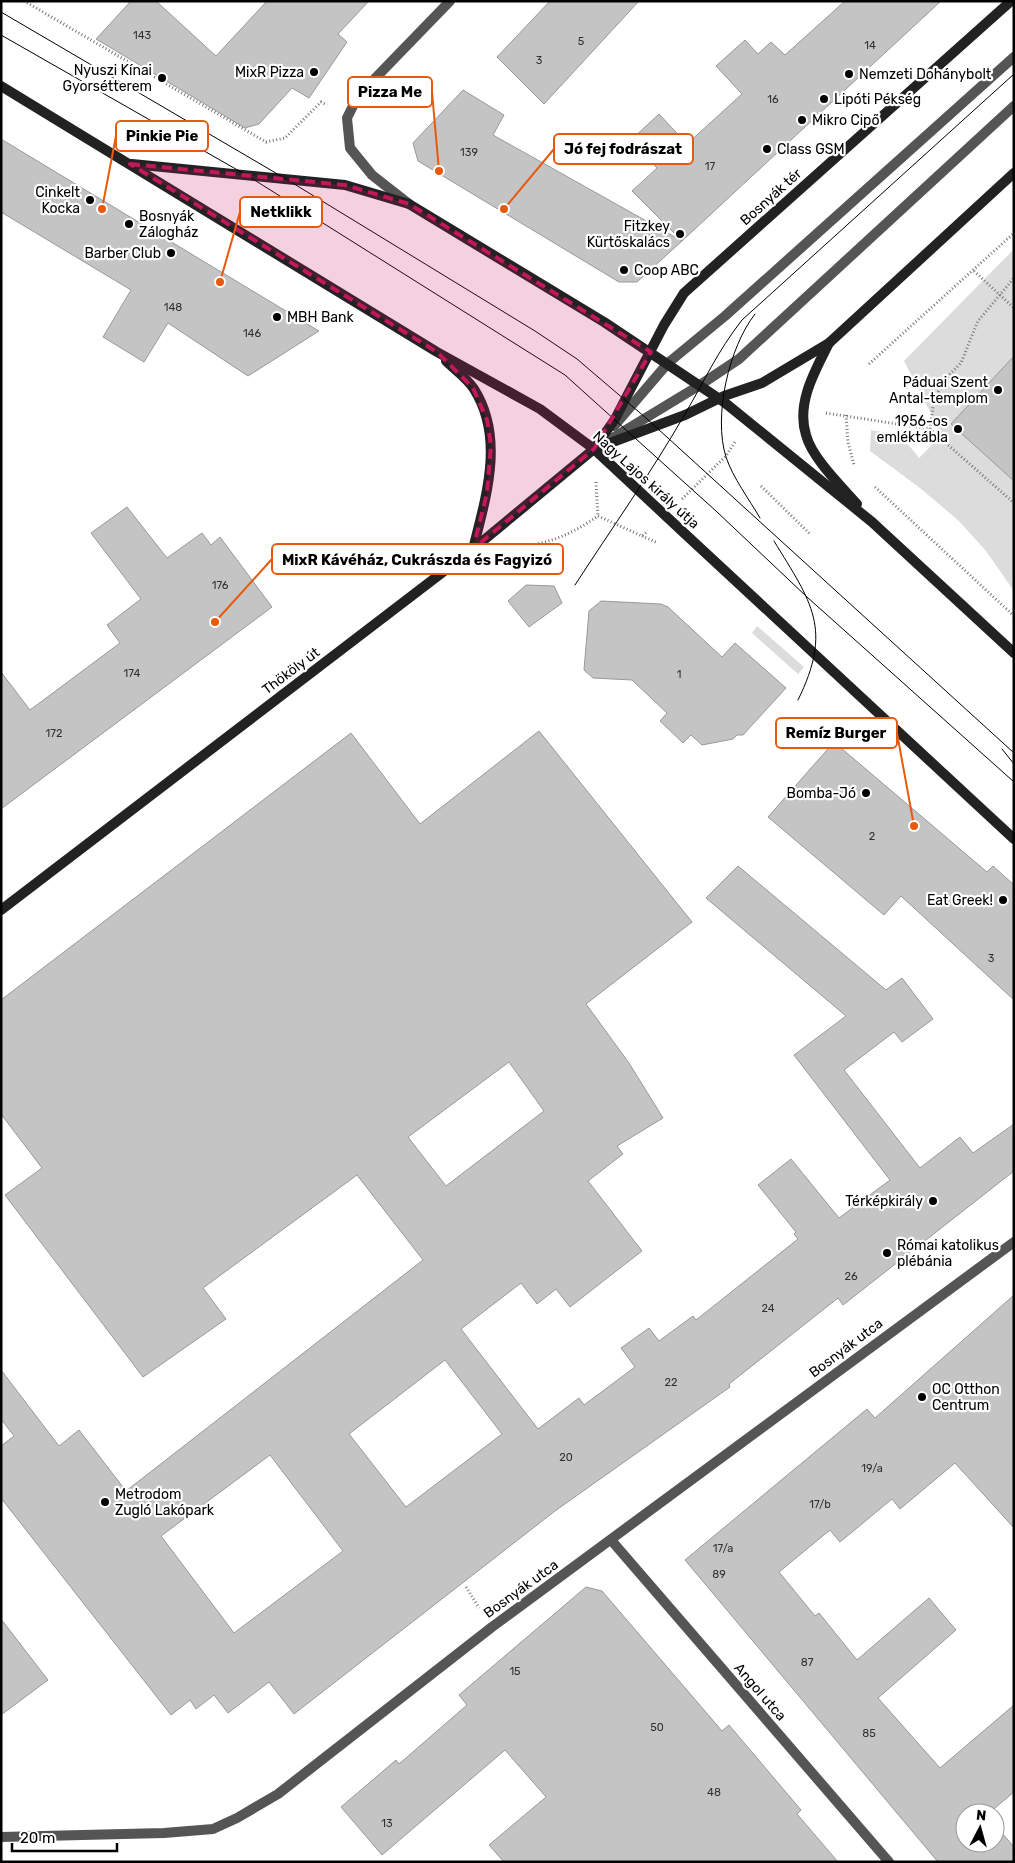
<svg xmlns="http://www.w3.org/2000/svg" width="1015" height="1863" viewBox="0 0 1015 1863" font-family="Rubik,sans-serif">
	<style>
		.green { fill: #dcdcdc }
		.building { fill: #c4c4c4; stroke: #999; fill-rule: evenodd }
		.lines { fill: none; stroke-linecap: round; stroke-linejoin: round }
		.path { stroke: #777; stroke-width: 3; stroke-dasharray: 1 2.5; stroke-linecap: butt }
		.lane { stroke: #555; stroke-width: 10 }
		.street { stroke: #555; stroke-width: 10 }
		.secondary { stroke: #222; stroke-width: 10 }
		.tram { stroke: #000; stroke-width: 1 }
		.marked { fill: #c2185b; fill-opacity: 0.2; stroke: #c2185b; stroke-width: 4; stroke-dasharray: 10 6; stroke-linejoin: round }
		.poi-dot { fill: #000; stroke: #fff; stroke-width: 2 }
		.labels { text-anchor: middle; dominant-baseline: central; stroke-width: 4.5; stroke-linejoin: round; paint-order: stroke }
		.number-label { font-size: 11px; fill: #313131 }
		.poi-label { font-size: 14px; fill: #000; stroke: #fff; text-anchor: end }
		.street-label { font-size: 14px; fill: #000; stroke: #fff }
		.leader { fill: none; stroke: #e8590c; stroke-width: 2 }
		.callout-dot { fill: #e8590c; stroke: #fff; stroke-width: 2 }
		.callout { fill: #fff; stroke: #e8590c; stroke-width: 2 }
		.callout-label { font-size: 15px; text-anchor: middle; font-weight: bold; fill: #000 }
	</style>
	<rect width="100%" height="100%" fill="#fff"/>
	<g class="green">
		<path d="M 1014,249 L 1014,591 L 986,551 L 959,521 L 920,488 L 870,451 L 871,430 C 895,434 905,438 919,458 L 942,435 L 904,361 Z"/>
		<path d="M 757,626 L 804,667 L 798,674 L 752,633 Z"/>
	</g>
	<g class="building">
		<path d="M 131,1 L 156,1 L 216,56 L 267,1 L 369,1 L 338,34 L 347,42 L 309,98 L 292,88 L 259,124 L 245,128 L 96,39 Z"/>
		<path d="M 550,1 L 639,1 L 544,104 L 497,57 Z"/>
		<path d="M 845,1 L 941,1 L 682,241 L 632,191 L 657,168 L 631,140 L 659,114 L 687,144 L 742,94 L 716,66 L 745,40 L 758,54 L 771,42 L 785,55 Z"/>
		<path d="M 463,90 L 504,115 L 493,135 L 682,241 L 637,282 L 619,282 L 418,161 L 413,143 Z"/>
		<path d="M 1,139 L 251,290 L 319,331 L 248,376 L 168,323 L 144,362 L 103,337 L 131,290 L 1,212 Z"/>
		<path d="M 1014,356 L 1014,481 L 951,424 Z"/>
		<path d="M 127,507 L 167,558 L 202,533 L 211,545 L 220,537 L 272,607 L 1,809 L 1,672 L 30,710 L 120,643 L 107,625 L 141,599 L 91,533 Z"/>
		<path d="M 526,585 L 554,586 L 562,603 L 529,627 L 508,601 Z"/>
		<path d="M 601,601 L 661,604 L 668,607 L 722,657 L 735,643 L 786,688 L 743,735 L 737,735 L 733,739 L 702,745 L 691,735 L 683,743 L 660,721 L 667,713 L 632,680 L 593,678 L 584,670 L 589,611 Z"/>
		<path d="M 539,731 L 692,922 L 586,1004 L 629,1063 L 663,1118 L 617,1146 L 623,1154 L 588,1181 L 642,1251 L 570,1307 L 556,1289 L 537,1304 L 521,1283 L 461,1329 L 538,1429 L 579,1398 L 584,1405 L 635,1367 L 621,1348 L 649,1328 L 659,1341 L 693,1316 L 696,1320 L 798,1239 L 794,1234 L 796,1232 L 758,1185 L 791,1159 L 839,1218 L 890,1180 L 794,1055 L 846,1016 L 706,898 L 738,866 L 886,990 L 902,978 L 933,1019 L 902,1042 L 894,1032 L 844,1070 L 920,1168 L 960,1137 L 973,1153 L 1014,1124 L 1014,1171 L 843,1305 L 838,1298 L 729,1384 L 730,1387 L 555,1511 L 294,1714 L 269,1682 L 228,1713 L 214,1695 L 196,1709 L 190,1700 L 171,1715 L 1,1498 L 1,1446 L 14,1436 L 1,1419 L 1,1370 L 59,1446 L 79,1430 L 126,1491 L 423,1260 L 357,1175 L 203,1288 L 226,1319 L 143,1377 L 5,1195 L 42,1168 L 1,1114 L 1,1000 L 351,733 L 420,824 ZM 509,1062 L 544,1111 L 446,1186 L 408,1137 ZM 445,1360 L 502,1434 L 406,1507 L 349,1434 ZM 270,1455 L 343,1551 L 234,1633 L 161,1536 Z"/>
		<path d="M 834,742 L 987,872 L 993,866 L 1014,885 L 1014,1000 L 901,896 L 884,915 L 768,817 Z"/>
		<path d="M 1014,1295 L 1014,1528 L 955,1463 L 900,1509 L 892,1499 L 840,1542 L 830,1530 L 779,1572 L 815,1616 L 819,1613 L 857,1660 L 929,1598 L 956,1630 L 878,1698 L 940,1768 L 1014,1705 L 1014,1792 L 989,1813 L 965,1813 L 965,1843 L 995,1843 L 995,1825 L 1014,1847 L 1014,1862 L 938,1862 L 685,1560 L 867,1409 L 875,1418 Z"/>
		<path d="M 586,1587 L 602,1591 L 722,1731 L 729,1725 L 801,1810 L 797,1814 L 838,1862 L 504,1862 L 489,1845 L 546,1797 L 505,1750 L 382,1855 L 341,1807 L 396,1760 L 399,1764 L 467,1705 L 459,1695 Z"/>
		<path d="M 1,1619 L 48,1680 L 1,1715 Z"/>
	</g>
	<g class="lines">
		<g class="path">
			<path d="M 24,1 L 266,142 L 285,138 L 321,102 L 327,105"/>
			<path d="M 974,271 L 1014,308"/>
			<path d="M 869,364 L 1014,233"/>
			<path d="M 826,413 L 930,429 L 1014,503"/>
			<path d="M 846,415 L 848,442 L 854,465"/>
			<path d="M 930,429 L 934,399 L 947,377 L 961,363 L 978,321 L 1014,278"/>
			<path d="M 596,482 L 598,516"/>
			<path d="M 761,486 L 811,535"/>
			<path d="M 875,487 L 1014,616"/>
			<path d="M 682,499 L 726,456 L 735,442"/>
			<path d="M 598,516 L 642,536 L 648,531"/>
			<path d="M 642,536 L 658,543"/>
			<path d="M 514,547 C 546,545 571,535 598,516"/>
			<path d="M 466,1587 L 479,1608"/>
		</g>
		<g class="lane">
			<path d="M 614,426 L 668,363 L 725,316 L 1014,57"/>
			<path d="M 606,442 L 700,385 L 739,359 L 1014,106"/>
		</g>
		<g class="street">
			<path d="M 409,204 L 372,175 L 350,148 L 347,118 L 358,96 L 450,1"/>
			<path d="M 611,1540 L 889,1862"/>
			<path d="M 1,1837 L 164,1833 L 213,1829 L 237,1818 L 278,1794 L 492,1627 L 1014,1242"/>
		</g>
		<g class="secondary">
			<path d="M 1,86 L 437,352 L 540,409 L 594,449 L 683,532 L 1014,839"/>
			<path d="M 132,164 L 345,185 L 409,204 L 604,322 L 724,402 L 872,522 L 1014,653"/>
			<path d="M 829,343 C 815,371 796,403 806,435 C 812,458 841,486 857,504"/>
			<path d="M 446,361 C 455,370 467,378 474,389 C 505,438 486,497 473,549"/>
			<path d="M 594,449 L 685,415 L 724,396 L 762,383 L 829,343 L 1014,173"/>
			<path d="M 1,910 L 473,549 L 594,449 L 615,419 L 664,325 L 684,293 L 1011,1"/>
		</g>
		<g class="tram">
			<path d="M 1,12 L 286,179 L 535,331 L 577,359 L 646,418 L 1014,753"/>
			<path d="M 1,35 L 248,176 L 565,375 L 716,511 L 807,597 L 1014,782"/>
			<path d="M 755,314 C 729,347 713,416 726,457 C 733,478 749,499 760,518"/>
			<path d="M 774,541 C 812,603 833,629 798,700"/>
			<path d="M 575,585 C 612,528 651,473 685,414 C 705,380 717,352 742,320 L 1014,74"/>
			<path d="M 1002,749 L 1014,764"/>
		</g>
	</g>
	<path class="marked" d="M 130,164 L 345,185 L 409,204 L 651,352 L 594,449 L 473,549 L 487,493 L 491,445 L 487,420 L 473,388 L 437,352 Z"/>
	<g class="poi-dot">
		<circle cx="314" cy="72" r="5"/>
		<circle cx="849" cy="74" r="5"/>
		<circle cx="162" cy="78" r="5"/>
		<circle cx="824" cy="99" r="5"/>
		<circle cx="802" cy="120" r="5"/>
		<circle cx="767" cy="149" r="5"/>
		<circle cx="90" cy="200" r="5"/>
		<circle cx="129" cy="224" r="5"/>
		<circle cx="680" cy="234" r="5"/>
		<circle cx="171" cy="253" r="5"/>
		<circle cx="624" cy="270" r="5"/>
		<circle cx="277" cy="317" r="5"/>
		<circle cx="998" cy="390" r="5"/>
		<circle cx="958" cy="429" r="5"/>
		<circle cx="866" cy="793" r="5"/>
		<circle cx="1003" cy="900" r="5"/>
		<circle cx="933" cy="1201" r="5"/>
		<circle cx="887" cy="1253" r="5"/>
		<circle cx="922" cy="1397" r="5"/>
		<circle cx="105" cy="1502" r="5"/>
	</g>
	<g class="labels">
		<g class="number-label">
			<text x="142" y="35">143</text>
			<text x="581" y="41">5</text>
			<text x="870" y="45">14</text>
			<text x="539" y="60">3</text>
			<text x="773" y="99">16</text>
			<text x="469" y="152">139</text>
			<text x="710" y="166">17</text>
			<text x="173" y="307">148</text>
			<text x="252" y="333">146</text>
			<text x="220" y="585">176</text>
			<text x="132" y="673">174</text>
			<text x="679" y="674">1</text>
			<text x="54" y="733">172</text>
			<text x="872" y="836">2</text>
			<text x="991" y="958">3</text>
			<text x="851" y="1276">26</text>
			<text x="768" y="1308">24</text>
			<text x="671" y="1382">22</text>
			<text x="566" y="1457">20</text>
			<text x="872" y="1468">19/a</text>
			<text x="820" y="1504">17/b</text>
			<text x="723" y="1548">17/a</text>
			<text x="719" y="1574">89</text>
			<text x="807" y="1662">87</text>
			<text x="515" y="1671">15</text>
			<text x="657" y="1727">50</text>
			<text x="869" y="1733">85</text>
			<text x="714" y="1792">48</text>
			<text x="387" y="1823">13</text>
		</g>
		<g class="poi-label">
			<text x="152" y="70">Nyuszi Kínai<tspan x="152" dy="16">Gyorsétterem</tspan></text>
			<text x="304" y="72">MixR Pizza</text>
			<text x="859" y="74" text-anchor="start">Nemzeti Dohánybolt</text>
			<text x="834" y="99" text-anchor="start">Lipóti Pékség</text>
			<text x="812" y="120" text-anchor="start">Mikro Cipő</text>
			<text x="777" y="149" text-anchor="start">Class GSM</text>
			<text x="80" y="192">Cinkelt<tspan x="80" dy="16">Kocka</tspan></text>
			<text x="139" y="216" text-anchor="start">Bosnyák<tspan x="139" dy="16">Zálogház</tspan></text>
			<text x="670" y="226">Fitzkey<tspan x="670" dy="16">Kürtőskalács</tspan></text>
			<text x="161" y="253">Barber Club</text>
			<text x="634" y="270" text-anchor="start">Coop ABC</text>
			<text x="287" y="317" text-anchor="start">MBH Bank</text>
			<text x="988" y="382">Páduai Szent<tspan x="988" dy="16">Antal-templom</tspan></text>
			<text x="948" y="421">1956-os<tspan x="948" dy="16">emléktábla</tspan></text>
			<text x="856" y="793">Bomba-Jó</text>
			<text x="993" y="900">Eat Greek!</text>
			<text x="923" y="1201">Térképkirály</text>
			<text x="897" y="1245" text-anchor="start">Római katolikus<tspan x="897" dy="16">plébánia</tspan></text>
			<text x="932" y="1389" text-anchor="start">OC Otthon<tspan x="932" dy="16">Centrum</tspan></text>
			<text x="115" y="1494" text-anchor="start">Metrodom<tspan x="115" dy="16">Zugló Lakópark</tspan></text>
		</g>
		<g class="street-label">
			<text transform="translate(771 197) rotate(-42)">Bosnyák tér</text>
			<text transform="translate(646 480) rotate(42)">Nagy Lajos király útja</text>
			<text transform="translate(291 671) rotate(-37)">Thököly út</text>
			<text transform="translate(846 1348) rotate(-37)">Bosnyák utca</text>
			<text transform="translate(521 1589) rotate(-36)">Bosnyák utca</text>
			<text transform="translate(760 1692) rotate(49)">Angol utca</text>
		</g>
	</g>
	<path class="leader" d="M439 171L432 92M102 209L116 136M504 209L554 149M220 282L240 212M215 622L272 559M914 826L897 733"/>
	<g class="callout-dot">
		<circle cx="439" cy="171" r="5"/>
		<circle cx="102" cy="209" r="5"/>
		<circle cx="504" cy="209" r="5"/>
		<circle cx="220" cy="282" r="5"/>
		<circle cx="215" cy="622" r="5"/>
		<circle cx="914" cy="826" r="5"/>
	</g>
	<g class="callout">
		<rect x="348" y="77" width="84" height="30" rx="5"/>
		<rect x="116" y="121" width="92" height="30" rx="5"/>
		<rect x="554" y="134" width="139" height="30" rx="5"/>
		<rect x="240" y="197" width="82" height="30" rx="5"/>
		<rect x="272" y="544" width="291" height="30" rx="5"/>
		<rect x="776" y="718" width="121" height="30" rx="5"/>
	</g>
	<g class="callout-label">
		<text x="390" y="97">Pizza Me</text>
		<text x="162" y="141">Pinkie Pie</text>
		<text x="623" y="154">Jó fej fodrászat</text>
		<text x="281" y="217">Netklikk</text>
		<text x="417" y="565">MixR Kávéház, Cukrászda és Fagyizó</text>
		<text x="836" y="738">Remíz Burger</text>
	</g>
	<rect width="1015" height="1863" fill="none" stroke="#000000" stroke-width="5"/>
	<g transform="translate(980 1828) rotate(6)"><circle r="24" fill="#ffffff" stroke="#999999"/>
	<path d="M0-4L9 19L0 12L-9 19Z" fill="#000000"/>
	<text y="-8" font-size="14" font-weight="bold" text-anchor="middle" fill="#000000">N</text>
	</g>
	<path d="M12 1843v8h105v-8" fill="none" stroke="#000000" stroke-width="2.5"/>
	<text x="20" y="1843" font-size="15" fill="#000000" stroke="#ffffff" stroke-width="4" paint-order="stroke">20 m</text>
</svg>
